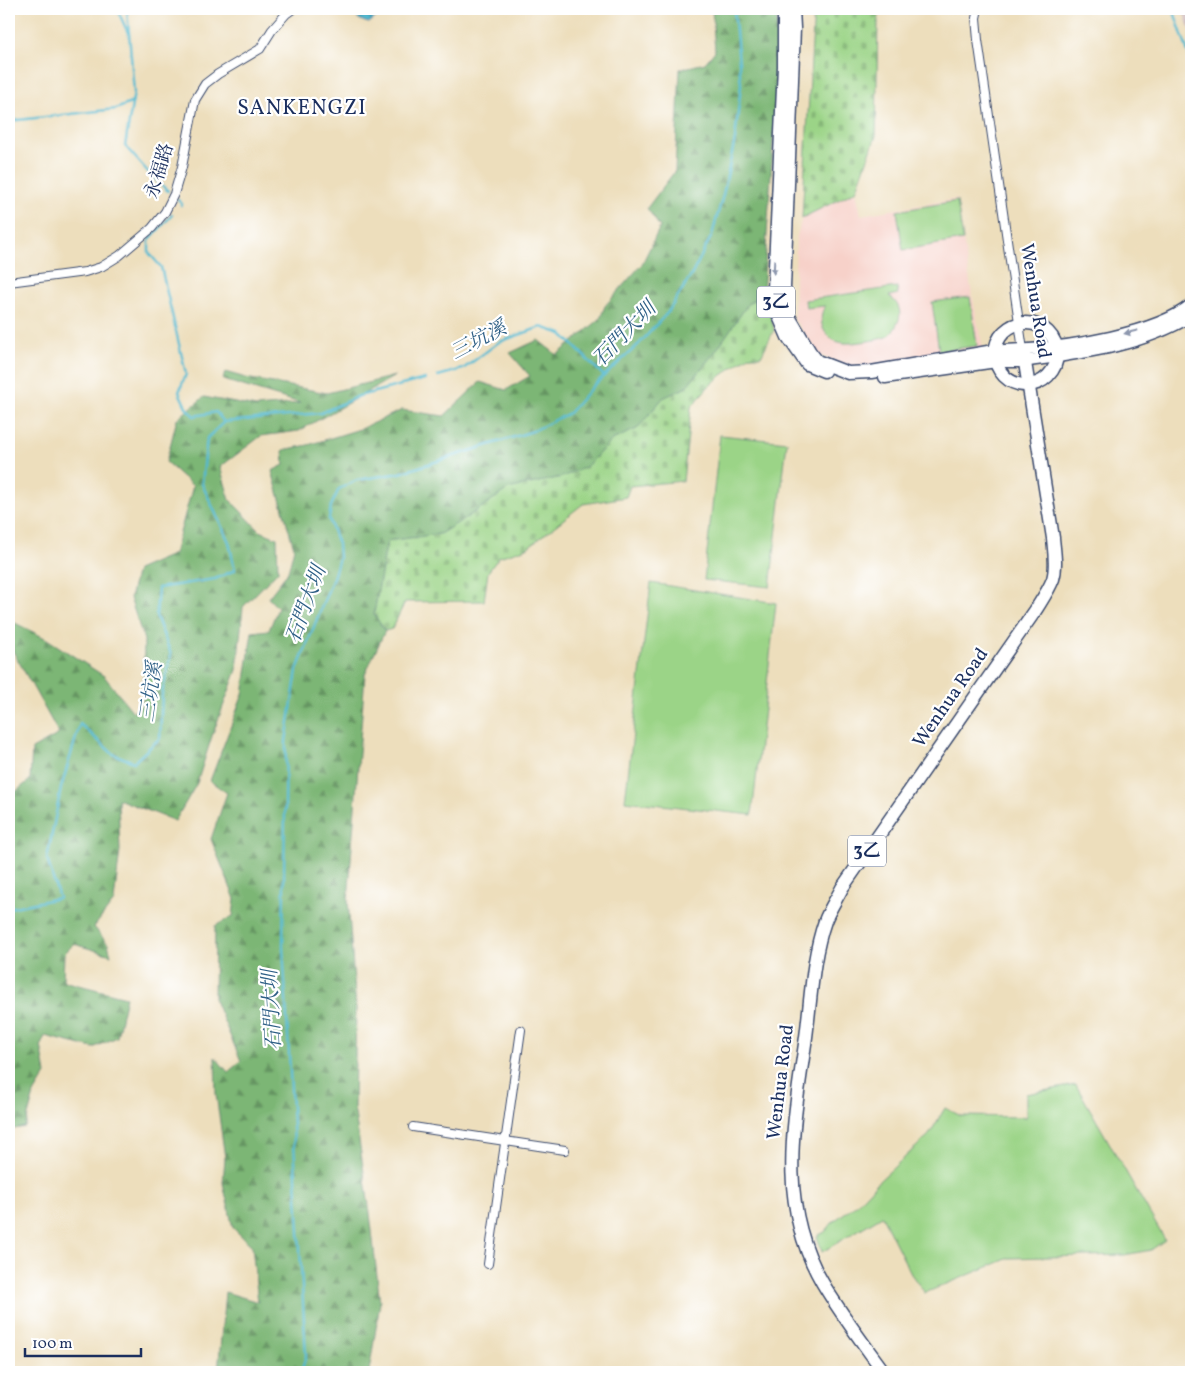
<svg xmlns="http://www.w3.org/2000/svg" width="1200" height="1381" viewBox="0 0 1200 1381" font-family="Vollkorn,'Noto Serif TC',serif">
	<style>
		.built { fill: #f7d1c9 }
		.industrial { fill: url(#industrial-furrows) }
		.green { fill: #9bd487; stroke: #5b8272 }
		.forest { fill: url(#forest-firs); stroke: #4c7269 }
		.cemetery { fill: url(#cemetery-stones); stroke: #5b8272 }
		.water { fill: url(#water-waves); stroke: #367497 }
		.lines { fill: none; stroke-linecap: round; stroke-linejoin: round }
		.stream { stroke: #52b9d0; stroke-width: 2.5 }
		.minor-casing { stroke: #3a496c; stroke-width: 10 }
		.secondary-casing { stroke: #3a496c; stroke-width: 14 }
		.primary-casing { stroke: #3a496c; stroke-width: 15 }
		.minor { stroke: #fff; stroke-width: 8 }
		.secondary { stroke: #fff; stroke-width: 11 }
		.primary { stroke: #fff; stroke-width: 12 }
		.oneway { fill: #8d97ae }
		.labels { text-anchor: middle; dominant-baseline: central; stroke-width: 4.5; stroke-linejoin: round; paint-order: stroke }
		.shield { fill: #fff; stroke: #5f6d8e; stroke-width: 1 }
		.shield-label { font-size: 18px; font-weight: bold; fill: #1b2f5e }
		.street-label { font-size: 19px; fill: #1b2f5e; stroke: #fff }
		.water-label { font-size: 20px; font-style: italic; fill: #2e5f86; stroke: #fff }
		.quarter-label { font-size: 21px; letter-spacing: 1px; fill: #1b2f5e; stroke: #fff }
	</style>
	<defs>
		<pattern id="industrial-furrows" width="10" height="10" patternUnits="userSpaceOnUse" patternTransform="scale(1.25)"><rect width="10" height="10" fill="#d2bfc1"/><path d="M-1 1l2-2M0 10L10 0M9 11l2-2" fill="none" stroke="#b4a4a8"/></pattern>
		<pattern id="forest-firs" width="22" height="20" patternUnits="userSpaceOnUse" patternTransform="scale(1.25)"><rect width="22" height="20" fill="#7cb674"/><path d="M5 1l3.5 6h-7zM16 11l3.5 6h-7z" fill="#659462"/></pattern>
		<pattern id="cemetery-stones" width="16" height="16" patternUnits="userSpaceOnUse" patternTransform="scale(1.25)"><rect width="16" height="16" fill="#9bd487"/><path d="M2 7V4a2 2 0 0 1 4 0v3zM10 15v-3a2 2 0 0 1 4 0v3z" fill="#85b677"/></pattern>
		<pattern id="water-waves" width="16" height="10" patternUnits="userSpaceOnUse" patternTransform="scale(1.25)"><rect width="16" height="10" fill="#52b9d0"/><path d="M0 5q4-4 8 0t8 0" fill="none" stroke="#4397ac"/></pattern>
	</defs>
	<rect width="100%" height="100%" fill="#fff"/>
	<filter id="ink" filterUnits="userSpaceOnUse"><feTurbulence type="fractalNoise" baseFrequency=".02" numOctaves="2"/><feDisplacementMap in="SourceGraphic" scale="10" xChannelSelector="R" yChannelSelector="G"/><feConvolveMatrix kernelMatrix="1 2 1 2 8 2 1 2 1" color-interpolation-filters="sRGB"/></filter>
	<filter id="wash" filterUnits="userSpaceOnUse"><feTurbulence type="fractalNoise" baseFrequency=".0096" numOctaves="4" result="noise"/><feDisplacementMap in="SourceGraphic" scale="20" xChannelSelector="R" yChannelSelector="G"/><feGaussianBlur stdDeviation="1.12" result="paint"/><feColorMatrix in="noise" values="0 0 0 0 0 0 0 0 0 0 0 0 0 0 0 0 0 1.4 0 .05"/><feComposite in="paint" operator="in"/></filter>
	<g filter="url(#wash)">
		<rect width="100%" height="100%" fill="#eddebc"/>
		<path class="built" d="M 856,191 L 861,215 L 957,199 L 972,295 L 983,349 L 871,368 L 848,366 L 819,355 L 794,319 L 796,240 L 802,218 Z"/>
		<path class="industrial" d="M 1182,9 L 1191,9 L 1191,33 Z"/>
		<g class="green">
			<path d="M 957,201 L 963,240 L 903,250 L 897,211 Z"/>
			<path d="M 897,287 L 898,294 L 889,296 C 900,304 903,314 896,326 C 894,330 891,335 886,337 C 878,340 852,344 844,343 C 824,341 816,321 825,306 L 806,308 L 805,300 Z"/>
			<path d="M 970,297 L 977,346 L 939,351 L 932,302 Z"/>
			<path d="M 720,435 L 787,442 L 770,587 L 704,580 Z"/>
			<path d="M 651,583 L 776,603 L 752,815 L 625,801 Z"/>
			<path d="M 1076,1085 L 1165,1240 L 1151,1250 L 1124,1255 L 1009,1258 L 925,1293 L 911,1274 L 882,1216 L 822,1252 L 817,1236 L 825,1232 L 834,1221 L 858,1203 L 879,1181 L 929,1135 L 945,1108 L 961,1116 L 1026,1117 L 1026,1094 Z"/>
		</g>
		<g class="forest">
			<path d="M 712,9 L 777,9 L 777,84 L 763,294 L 748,304 L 715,352 L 685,388 L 663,398 L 637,429 L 612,440 L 586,467 L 562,477 L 508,489 L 469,516 L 440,534 L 387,541 L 374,614 L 385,631 L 365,674 L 348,900 L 356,1008 L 354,1107 L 370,1213 L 380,1303 L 369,1372 L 218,1372 L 225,1292 L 258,1302 L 252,1246 L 233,1228 L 223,1183 L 225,1158 L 216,1094 L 215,1057 L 228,1072 L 241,1061 L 214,998 L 215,926 L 233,916 L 235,899 L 211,839 L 227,793 L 210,781 L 243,694 L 252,632 L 269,630 L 278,608 L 268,598 L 288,572 L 294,548 L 272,471 L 284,465 L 283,450 L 308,445 L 360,429 L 402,410 L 444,416 L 480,382 L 506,390 L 530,376 L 510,353 L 538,340 L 557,355 L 600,319 L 605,306 L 642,264 L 660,227 L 647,208 L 675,171 L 680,69 L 705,63 L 715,51 Z"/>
			<path d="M 225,372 L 246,378 L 327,393 L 395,376 L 299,431 L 261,436 L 220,467 L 230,500 L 260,531 L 277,538 L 278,571 L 243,607 L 237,670 L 213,733 L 197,783 L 175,821 L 118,799 L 120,850 L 114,901 L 94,927 L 108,944 L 111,955 L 74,944 L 64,954 L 63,981 L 126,997 L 117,1037 L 93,1048 L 45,1036 L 41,1045 L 46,1074 L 34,1094 L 25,1127 L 9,1130 L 9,797 L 30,780 L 32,749 L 59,734 L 14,653 L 9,639 L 9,620 L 47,639 L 104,676 L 133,712 L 143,703 L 144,640 L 130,598 L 137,570 L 174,554 L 193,486 L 166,462 L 177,419 L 204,397 L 256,407 L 300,403 L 223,380 Z"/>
		</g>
		<g class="cemetery">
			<path d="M 814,9 L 880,9 L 878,18 L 876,136 L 856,191 L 802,218 Z"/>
			<path d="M 763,294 L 771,315 L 774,330 L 761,356 L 749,356 L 722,375 L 708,387 L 691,407 L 683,481 L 630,486 L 626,497 L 583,504 L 527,548 L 499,557 L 488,572 L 484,601 L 405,602 L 392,629 L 385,631 L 374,614 L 387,541 L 440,534 L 469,516 L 508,489 L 562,477 L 586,467 L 612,440 L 637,429 L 663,398 L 685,388 L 715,352 L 748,304 Z"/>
		</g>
		<path class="water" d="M 350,9 L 386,9 L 369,23 C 360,21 355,17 350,9 Z"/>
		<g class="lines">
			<g class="stream">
				<path d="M 117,9 L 129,35"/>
				<path d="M 127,9 L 134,92 L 125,146 L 150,174 L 168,191"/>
				<path d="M 1173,9 L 1191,61"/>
				<path d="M 9,121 L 116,109 L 133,102"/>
				<path d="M 178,200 L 182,204 L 181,205"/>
				<path d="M 172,215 L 149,240 L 149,253 L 161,267 L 186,374 L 179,392 L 187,409 L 194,416 L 216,412 L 224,422"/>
				<path d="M 438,376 L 463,369 L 499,342 L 541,327 L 562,334 L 604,376"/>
				<path d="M 9,908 L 59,898 L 47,859 L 61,788 L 80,724 L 113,754 L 134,762 L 160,738 L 162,694 L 171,654 L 156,616 L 158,588 L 215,579 L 235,570 L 229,542 L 202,484 L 207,438 L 224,422 L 321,413 L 359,396 L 425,379"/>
				<path d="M 301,1372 L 306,1356 L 283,947 L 286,741 L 297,670 L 333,578 L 339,558 L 338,544 L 329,519 L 331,506 L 339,489 L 357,480 L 400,473 L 533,431 L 569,413 L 592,387 L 639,344 L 668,312 L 692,274 L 712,235 L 723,195 L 735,139 L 741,85 L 734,9"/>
			</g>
		</g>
	</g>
	<g filter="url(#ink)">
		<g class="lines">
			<defs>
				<g id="minor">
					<path d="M 978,9 L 976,18 L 978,40 L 1023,350"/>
					<path d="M 9,282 L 85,272 L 101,267 L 119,256 L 152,228 L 165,212 L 174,194 L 182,167 L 195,100 L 205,84 L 218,74 L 260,49 L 272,30 L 286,14 L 293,9"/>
					<path d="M 413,1127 L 565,1150"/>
					<path d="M 488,1264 L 521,1030"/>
				</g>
				<g id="secondary">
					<path d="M 1023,350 C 1068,347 1156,334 1191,305"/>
					<path d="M 1026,361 C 1083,353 1141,346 1191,316"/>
				</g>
				<g id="primary">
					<path d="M 784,9 L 784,66 L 774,290 L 778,314 L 788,337 L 807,364 L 824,371"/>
					<path d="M 793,9 L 794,28 L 784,288 L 788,315 L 810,352 L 817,361 L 848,373 L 871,372 L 988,352 L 1023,350 L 1053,538 C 1054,550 1057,566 1053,579 C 1049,590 1041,601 1035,611 L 842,888 C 837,898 829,910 825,921 C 812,958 811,999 806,1037 C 794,1122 776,1202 822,1282 C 840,1313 863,1343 884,1372"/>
					<circle cx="1026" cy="354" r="31"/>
					<path d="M 885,377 L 996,361 L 1026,361"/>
				</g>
			</defs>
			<use href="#minor" class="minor-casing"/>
			<use href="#secondary" class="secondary-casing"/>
			<use href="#primary" class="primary-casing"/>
			<use href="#minor" class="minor"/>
			<use href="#secondary" class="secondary"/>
			<use href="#primary" class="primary"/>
		</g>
		<defs><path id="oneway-solid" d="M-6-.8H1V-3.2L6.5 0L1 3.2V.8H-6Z" transform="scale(1.25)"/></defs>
		<g class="oneway">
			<use href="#oneway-solid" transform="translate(774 267) rotate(93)"/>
			<use href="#oneway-solid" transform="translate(1131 332) rotate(166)"/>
		</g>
	</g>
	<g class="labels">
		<g class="shield">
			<rect x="757" y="286.5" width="38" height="31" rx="4"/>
			<rect x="848" y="835.5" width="38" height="31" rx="4"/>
		</g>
		<g class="shield-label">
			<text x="776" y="302">3乙</text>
			<text x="867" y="851">3乙</text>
		</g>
		<g class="street-label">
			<text transform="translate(160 171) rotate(-73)">永福路</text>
			<text transform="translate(1035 301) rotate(81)">Wenhua Road</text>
			<text transform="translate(951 698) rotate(-55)">Wenhua Road</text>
			<text transform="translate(781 1082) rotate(-83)">Wenhua Road</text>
		</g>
		<g class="water-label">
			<text transform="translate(625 335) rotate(-46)">石門大圳</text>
			<text transform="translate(479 341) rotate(-28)">三坑溪</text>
			<text transform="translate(307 605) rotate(-70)">石門大圳</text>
			<text transform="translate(152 692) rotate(-82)">三坑溪</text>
			<text transform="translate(273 1010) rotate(-93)">石門大圳</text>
		</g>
		<g class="quarter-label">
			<text x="302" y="108">SANKENGZI</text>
		</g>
	</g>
	<rect width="1200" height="1381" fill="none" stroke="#fff" stroke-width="30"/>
	<path d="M25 1348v8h116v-8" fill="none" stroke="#1b2f5e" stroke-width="2.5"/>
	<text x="32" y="1348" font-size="15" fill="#1b2f5e" stroke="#ffffff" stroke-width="4" paint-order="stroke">100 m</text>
</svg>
